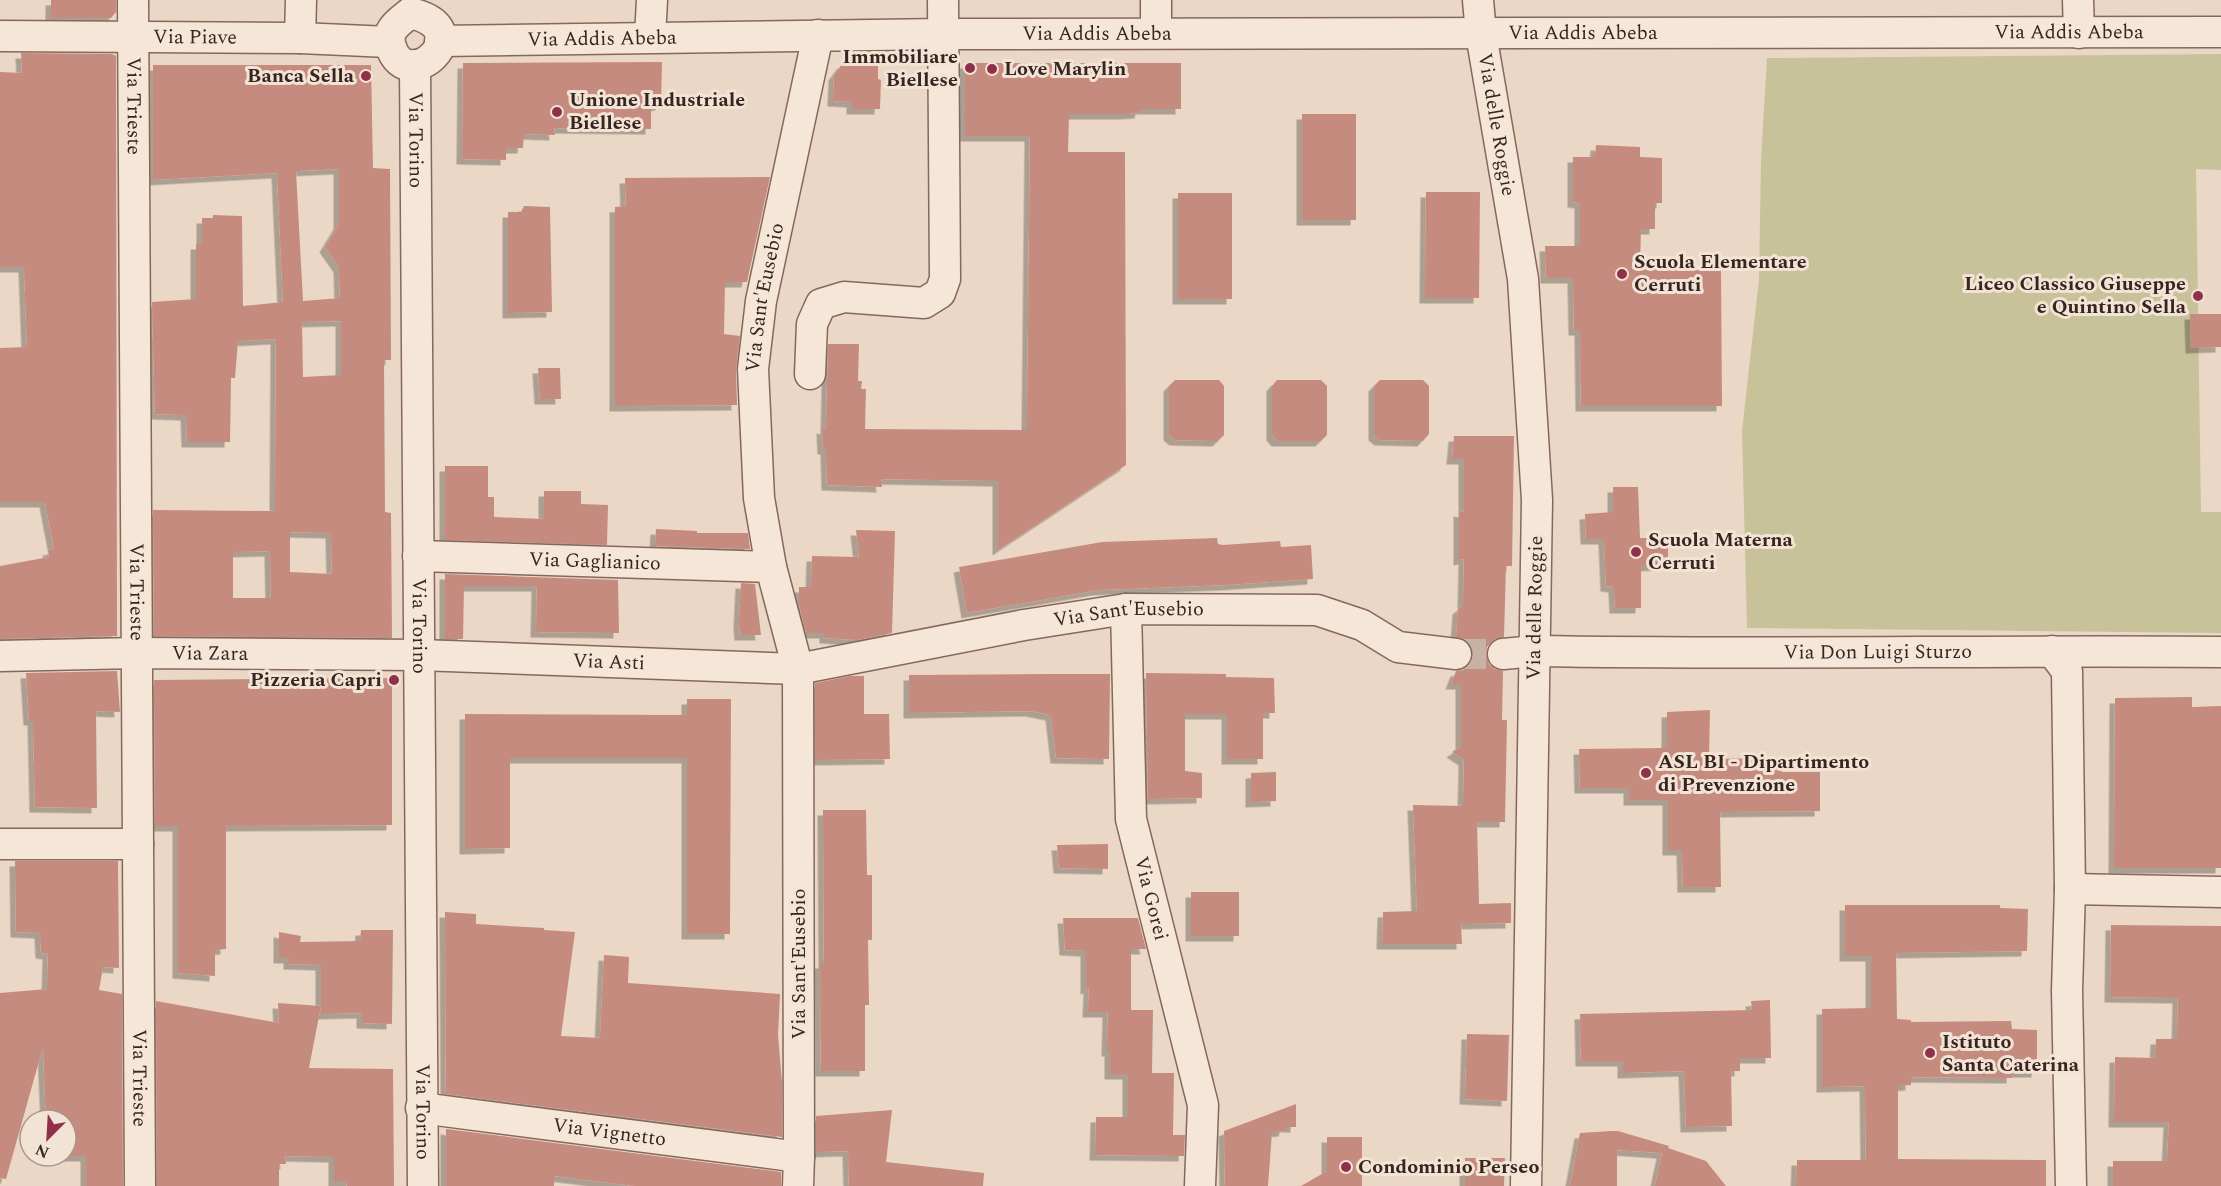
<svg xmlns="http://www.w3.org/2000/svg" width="2221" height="1186" viewBox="0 0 2221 1186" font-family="Spectral,serif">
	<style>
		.green { fill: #c8c29b }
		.building { fill: #c68b7f; fill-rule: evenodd; filter: url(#shadow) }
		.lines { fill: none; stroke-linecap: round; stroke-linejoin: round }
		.minor-tunnel { stroke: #c7b3a5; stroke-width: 30; stroke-dasharray: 30 15; stroke-linecap: butt }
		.minor-casing { stroke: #84685d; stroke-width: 33 }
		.minor { stroke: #f6e6d8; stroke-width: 30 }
		.poi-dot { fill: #8f3249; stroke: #f3e3d5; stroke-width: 2 }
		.labels { text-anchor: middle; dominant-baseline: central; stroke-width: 6; stroke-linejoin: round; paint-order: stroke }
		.street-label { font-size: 20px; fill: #362520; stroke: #f3e3d5 }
		.poi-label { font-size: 20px; font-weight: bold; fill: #362520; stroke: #f3e3d5; text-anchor: start }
	</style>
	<defs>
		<filter id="shadow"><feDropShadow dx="-5.5" dy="5.5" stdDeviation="0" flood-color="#0004"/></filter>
	</defs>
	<rect width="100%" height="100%" fill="#ebd7c6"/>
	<path class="green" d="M 2221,54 L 2221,170 L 2196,169 L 2201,512 L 2221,512 L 2221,633 L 1747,628 L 1742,431 L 1759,279 L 1761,160 L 1767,58 Z"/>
	<g class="building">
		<path d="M 51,0 L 116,0 L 116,12 L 111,18 L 51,18 Z"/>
		<path d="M 21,53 L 112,54 L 116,56 L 117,636 L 0,639 L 0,566 L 49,557 L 48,550 L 54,549 L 45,502 L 0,502 L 0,348 L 27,347 L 24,267 L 0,267 L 0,72 L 22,73 Z"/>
		<path d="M 662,62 L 661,105 L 651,106 L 651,129 L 554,128 L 555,135 L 524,134 L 523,148 L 506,148 L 506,160 L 462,159 L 463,63 Z"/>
		<path d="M 843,63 L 878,64 L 878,79 L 881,80 L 880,109 L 852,109 L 852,102 L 833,101 L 834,75 Z"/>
		<path d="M 965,63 L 1181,63 L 1181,109 L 1141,109 L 1140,113 L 1125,114 L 1069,114 L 1068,152 L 1125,152 L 1126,465 L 998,550 L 998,481 L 881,479 L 882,487 L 827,485 L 826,449 L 823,449 L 822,428 L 826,429 L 828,344 L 859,344 L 858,381 L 862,381 L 861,389 L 866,389 L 865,429 L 1027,430 L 1030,136 L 965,136 Z"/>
		<path d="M 153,65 L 371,65 L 373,168 L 390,169 L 391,360 L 384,360 L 385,512 L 391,513 L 392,638 L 154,636 L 153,510 L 275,511 L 276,339 L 238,341 L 235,378 L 231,378 L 230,442 L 187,442 L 186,415 L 155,414 L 152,302 L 196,299 L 196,244 L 202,244 L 202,218 L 213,218 L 213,215 L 242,216 L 243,306 L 283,302 L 277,173 L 153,180 ZM 339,169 L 339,224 L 325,247 L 339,267 L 340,298 L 303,301 L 296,171 ZM 341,321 L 341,375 L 303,377 L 302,322 ZM 290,532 L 331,533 L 332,574 L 290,572 ZM 270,551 L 271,598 L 233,598 L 233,552 Z"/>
		<rect x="1302" y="114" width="54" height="106"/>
		<path d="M 1596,145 L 1640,147 L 1640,157 L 1662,158 L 1662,203 L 1655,203 L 1655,229 L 1641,229 L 1640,267 L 1663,268 L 1663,270 L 1721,270 L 1722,406 L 1581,406 L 1580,330 L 1574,330 L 1573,278 L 1546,278 L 1545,246 L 1580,246 L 1580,203 L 1573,202 L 1573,157 L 1595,157 Z"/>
		<path d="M 770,177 L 747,282 L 725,282 L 724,334 L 740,336 L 736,370 L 737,405 L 615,406 L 615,207 L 626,206 L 625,178 Z"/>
		<path d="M 1426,192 L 1480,192 L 1479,298 L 1425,298 Z"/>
		<rect x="1178" y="193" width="54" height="106"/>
		<path d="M 524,206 L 550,207 L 552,312 L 508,313 L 508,212 L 521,212 Z"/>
		<path d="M 2190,314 L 2221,314 L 2221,347 L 2191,348 Z"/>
		<path d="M 538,368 L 560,368 L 561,399 L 540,399 Z"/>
		<path d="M 1175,380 L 1219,380 L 1224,386 L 1224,435 L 1218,441 L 1175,440 L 1169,435 L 1169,386 Z"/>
		<path d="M 1277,380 L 1321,380 L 1327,386 L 1327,435 L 1321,441 L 1277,441 L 1272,435 L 1272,386 Z"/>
		<path d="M 1380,380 L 1423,380 L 1429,386 L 1429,434 L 1423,441 L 1380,440 L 1374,435 L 1374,386 Z"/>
		<path d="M 1454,436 L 1514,436 L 1512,566 L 1506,566 L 1504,637 L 1493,640 L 1487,647 L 1486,655 L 1489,664 L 1495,669 L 1503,671 L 1502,720 L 1507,720 L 1505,822 L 1477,822 L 1479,904 L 1511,903 L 1511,923 L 1461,924 L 1462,944 L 1382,944 L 1383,912 L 1417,911 L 1413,805 L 1463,806 L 1464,760 L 1452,752 L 1461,746 L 1461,684 L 1451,684 L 1456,671 L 1463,670 L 1469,665 L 1473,655 L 1472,648 L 1467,641 L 1456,637 L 1458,609 L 1463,605 L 1464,559 L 1459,560 L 1459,511 L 1464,512 L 1464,459 L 1452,459 Z"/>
		<path d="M 445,466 L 488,466 L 488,497 L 494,497 L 494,517 L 544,519 L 544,491 L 581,491 L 581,504 L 608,505 L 607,545 L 445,540 Z"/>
		<path d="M 1613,487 L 1638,487 L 1640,538 L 1668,538 L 1668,565 L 1641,566 L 1641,608 L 1615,608 L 1614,587 L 1606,586 L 1604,539 L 1586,539 L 1585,514 L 1613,512 Z"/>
		<path d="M 656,529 L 697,531 L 697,533 L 748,533 L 750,549 L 655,546 Z"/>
		<path d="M 856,530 L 895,531 L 892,633 L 858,640 L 825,638 L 825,633 L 806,633 L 799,604 L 799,587 L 811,587 L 812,556 L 859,557 Z"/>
		<path d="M 1217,538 L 1218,544 L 1223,545 L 1280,541 L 1281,547 L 1311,545 L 1313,579 L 1226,585 L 1098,590 L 967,613 L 959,567 L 1102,542 Z"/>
		<path d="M 445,574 L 618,580 L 619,633 L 536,632 L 537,586 L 464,586 L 463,639 L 445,639 Z"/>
		<path d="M 741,583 L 755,584 L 761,635 L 740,635 L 739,623 Z"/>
		<path d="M 117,671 L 120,712 L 96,711 L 97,808 L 35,807 L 33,720 L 29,720 L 26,673 Z"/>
		<path d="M 1146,673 L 1226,674 L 1226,677 L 1274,678 L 1275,713 L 1263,713 L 1263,759 L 1227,759 L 1227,714 L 1185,714 L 1185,771 L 1202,773 L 1202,798 L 1148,799 Z"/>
		<path d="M 1048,674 L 1110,674 L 1109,759 L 1056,758 L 1051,715 L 1031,711 L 909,713 L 909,675 Z"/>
		<path d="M 850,676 L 864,676 L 864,714 L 889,714 L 890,759 L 815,760 L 815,683 Z"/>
		<path d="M 392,678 L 392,825 L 226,826 L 226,949 L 215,950 L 215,976 L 178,973 L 178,826 L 155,826 L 154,680 Z"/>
		<path d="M 2192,697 L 2192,707 L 2221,706 L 2221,868 L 2114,868 L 2115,698 Z"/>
		<path d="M 687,699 L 731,699 L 730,934 L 687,934 L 687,758 L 510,758 L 510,848 L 465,849 L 465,714 L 687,715 Z"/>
		<path d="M 1710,710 L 1709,759 L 1782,758 L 1782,772 L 1820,772 L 1820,811 L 1720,812 L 1721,887 L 1683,887 L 1682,850 L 1668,850 L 1668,800 L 1629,800 L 1629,788 L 1580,788 L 1579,749 L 1667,748 L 1667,712 Z"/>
		<path d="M 1276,772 L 1276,801 L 1251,802 L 1251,773 Z"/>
		<path d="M 823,810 L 866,810 L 867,875 L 872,875 L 872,940 L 868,940 L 869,1005 L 865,1005 L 865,1071 L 821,1071 L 820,963 L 824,963 Z"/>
		<path d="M 1108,844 L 1108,869 L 1059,868 L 1057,845 Z"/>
		<path d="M 15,861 L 118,861 L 119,968 L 103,967 L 99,990 L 122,994 L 123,1186 L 86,1186 L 86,1156 L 66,1156 L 66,1120 L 46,1120 L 43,1047 L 6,1179 L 0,1178 L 0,993 L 47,989 L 48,954 L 41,953 L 40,933 L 16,932 Z"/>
		<rect x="1191" y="892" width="48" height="44"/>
		<path d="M 1845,905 L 2000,905 L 2000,908 L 2028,909 L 2027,951 L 1896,953 L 1897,1019 L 1911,1020 L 1911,1022 L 2011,1021 L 2012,1029 L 2037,1030 L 2037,1072 L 2012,1072 L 2012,1078 L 1911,1077 L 1911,1085 L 1898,1086 L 1898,1159 L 2046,1160 L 2046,1186 L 1796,1186 L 1797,1160 L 1866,1160 L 1865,1086 L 1822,1087 L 1822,1009 L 1871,1008 L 1871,956 L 1845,956 Z"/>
		<path d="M 445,912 L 476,914 L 476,924 L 544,928 L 544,930 L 575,932 L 561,1036 L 600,1038 L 604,955 L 629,957 L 628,983 L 780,994 L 778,1035 L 782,1083 L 782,1137 L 446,1094 Z"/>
		<path d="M 1063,918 L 1138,918 L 1146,949 L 1131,949 L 1131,1010 L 1153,1010 L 1152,1073 L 1174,1073 L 1173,1135 L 1185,1135 L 1184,1156 L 1095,1155 L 1096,1117 L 1128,1117 L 1128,1074 L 1110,1074 L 1110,1051 L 1107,1051 L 1108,1012 L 1088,1012 L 1089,988 L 1086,989 L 1086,951 L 1065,950 Z"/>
		<path d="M 2111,925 L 2221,926 L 2221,1186 L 2113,1186 L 2113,1161 L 2167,1161 L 2169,1122 L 2114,1122 L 2115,1057 L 2155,1058 L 2156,1039 L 2177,1039 L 2178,998 L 2110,997 Z"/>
		<path d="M 361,930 L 393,930 L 392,1024 L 362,1023 L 362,1013 L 321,1014 L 321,965 L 289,964 L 289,958 L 279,958 L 279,932 L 301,936 L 300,942 L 360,941 Z"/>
		<path d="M 1770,1000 L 1771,1058 L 1740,1058 L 1740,1071 L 1731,1071 L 1732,1126 L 1686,1127 L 1684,1071 L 1623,1073 L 1623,1061 L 1581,1061 L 1580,1014 L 1752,1010 L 1751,1001 Z"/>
		<path d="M 156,1001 L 279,1023 L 278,1003 L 321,1006 L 309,1068 L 393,1069 L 394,1186 L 347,1186 L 346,1181 L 334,1181 L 334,1157 L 285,1156 L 286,1164 L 279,1164 L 279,1186 L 157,1186 Z"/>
		<path d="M 1467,1034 L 1509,1035 L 1507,1101 L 1465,1099 Z"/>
		<path d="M 1296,1104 L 1296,1127 L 1285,1127 L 1284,1131 L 1272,1132 L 1268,1186 L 1225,1186 L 1224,1131 Z"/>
		<path d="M 892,1110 L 886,1162 L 984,1173 L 983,1186 L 849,1186 L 848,1151 L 816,1152 L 816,1116 Z"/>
		<path d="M 446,1129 L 781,1172 L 781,1186 L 635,1186 L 555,1176 L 554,1186 L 446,1186 Z"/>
		<path d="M 1611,1131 L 1618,1131 L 1669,1146 L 1668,1148 L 1706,1161 L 1726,1186 L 1655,1186 L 1662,1153 L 1617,1150 L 1617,1186 L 1570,1186 L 1580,1133 Z"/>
		<path d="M 1327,1137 L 1362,1137 L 1362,1186 L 1301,1186 L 1327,1171 Z"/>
		<path d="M 1465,1158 L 1505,1158 L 1504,1186 L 1465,1186 Z"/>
	</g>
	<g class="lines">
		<path class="minor-tunnel" d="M 1456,654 L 1503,654"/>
		<defs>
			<g id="minor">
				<path id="s1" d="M 133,0 L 140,1186"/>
				<path id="s2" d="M 1478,0 L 1481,34 L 1523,279 L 1537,500 L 1526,1186"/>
				<path d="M 2078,0 L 2079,33"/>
				<path d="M 410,13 C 483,29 407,98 391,47 C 385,30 399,22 410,13 Z"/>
				<path d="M 1156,33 L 1156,0"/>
				<path id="s3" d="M 0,36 L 300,38 L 389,42"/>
				<path d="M 650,37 L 652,0"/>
				<path d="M 300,38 L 301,0"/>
				<path id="s4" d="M 440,41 L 944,34 L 2221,32"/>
				<path id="s5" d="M 415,65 L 423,1186"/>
				<path d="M 810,374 L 812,324 L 821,304 L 844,297 L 924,303 L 940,293 L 945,279 L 943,0"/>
				<path id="s6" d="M 418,556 L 771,567"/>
				<path id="s7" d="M 1126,609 L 1131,819 L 1203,1105 L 1200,1186"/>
				<path d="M 2052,651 L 2067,671 L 2070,889 L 2067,991 L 2071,1186"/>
				<path id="s8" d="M 1503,654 L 1535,651 C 1763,655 1992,650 2221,652"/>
				<path id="s9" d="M 0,656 L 137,653 L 419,655 L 798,669 L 1024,625 L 1126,609 L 1317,610 L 1362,625 L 1398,647 L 1456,654"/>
				<path d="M 0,844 L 138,844"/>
				<path d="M 2070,889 L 2221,892"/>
				<path id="s10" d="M 421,1108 L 799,1157"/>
				<path id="s11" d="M 798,1186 L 799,1157 L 798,669 L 771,567 L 759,498 L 753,369 L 761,301 L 818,35"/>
			</g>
		</defs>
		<use href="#minor" class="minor-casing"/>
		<use href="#minor" class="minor"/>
	</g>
	<g class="poi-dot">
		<circle cx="970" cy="68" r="6"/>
		<circle cx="992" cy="69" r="6"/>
		<circle cx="366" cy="76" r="6"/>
		<circle cx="557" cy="112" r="6"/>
		<circle cx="1622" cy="274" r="6"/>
		<circle cx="2198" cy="296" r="6"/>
		<circle cx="1636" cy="552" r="6"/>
		<circle cx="394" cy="680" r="6"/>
		<circle cx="1646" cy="773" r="6"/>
		<circle cx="1930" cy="1053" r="6"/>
		<circle cx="1346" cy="1167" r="6"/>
	</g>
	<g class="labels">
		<g class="street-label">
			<text stroke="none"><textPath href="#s4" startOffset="1143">Via Addis Abeba</textPath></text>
			<text stroke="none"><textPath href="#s4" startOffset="1629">Via Addis Abeba</textPath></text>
			<text stroke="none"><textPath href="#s4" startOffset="657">Via Addis Abeba</textPath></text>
			<text stroke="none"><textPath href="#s3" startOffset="195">Via Piave</textPath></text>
			<text stroke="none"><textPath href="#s4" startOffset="162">Via Addis Abeba</textPath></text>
			<text stroke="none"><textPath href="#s1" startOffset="106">Via Trieste</textPath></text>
			<text stroke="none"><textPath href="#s2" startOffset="126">Via delle Roggie</textPath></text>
			<text stroke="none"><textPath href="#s5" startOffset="75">Via Torino</textPath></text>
			<text stroke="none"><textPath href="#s11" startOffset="894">Via Sant'Eusebio</textPath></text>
			<text stroke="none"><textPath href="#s6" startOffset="177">Via Gaglianico</textPath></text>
			<text stroke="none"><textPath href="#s1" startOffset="592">Via Trieste</textPath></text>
			<text transform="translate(1535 608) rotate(-89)">Via delle Roggie</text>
			<text stroke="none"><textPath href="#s9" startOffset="1134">Via Sant'Eusebio</textPath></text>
			<text stroke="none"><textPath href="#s5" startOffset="561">Via Torino</textPath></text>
			<text stroke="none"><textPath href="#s8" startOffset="375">Via Don Luigi Sturzo</textPath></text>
			<text stroke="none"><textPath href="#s9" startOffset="210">Via Zara</textPath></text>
			<text stroke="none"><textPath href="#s9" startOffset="609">Via Asti</textPath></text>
			<text stroke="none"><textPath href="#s7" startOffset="292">Via Gorei</textPath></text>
			<text transform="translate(799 964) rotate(-90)">Via Sant'Eusebio</text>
			<text stroke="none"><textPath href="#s1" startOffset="1078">Via Trieste</textPath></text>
			<text stroke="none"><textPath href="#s5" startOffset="1047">Via Torino</textPath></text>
			<text stroke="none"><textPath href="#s10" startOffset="190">Via Vignetto</textPath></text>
		</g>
		<g class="poi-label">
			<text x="958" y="57" text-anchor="end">Immobiliare<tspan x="958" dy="23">Biellese</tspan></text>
			<text x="1004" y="69">Love Marylin</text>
			<text x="354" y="76" text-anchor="end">Banca Sella</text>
			<text x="569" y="100">Unione Industriale<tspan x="569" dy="23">Biellese</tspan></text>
			<text x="1634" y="262">Scuola Elementare<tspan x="1634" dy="23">Cerruti</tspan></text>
			<text x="2186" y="284" text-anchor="end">Liceo Classico Giuseppe<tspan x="2186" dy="23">e Quintino Sella</tspan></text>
			<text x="1648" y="540">Scuola Materna<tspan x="1648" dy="23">Cerruti</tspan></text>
			<text x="382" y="680" text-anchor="end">Pizzeria Capri</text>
			<text x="1658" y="762">ASL BI - Dipartimento<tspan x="1658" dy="23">di Prevenzione</tspan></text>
			<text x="1942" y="1042">Istituto<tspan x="1942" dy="23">Santa Caterina</tspan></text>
			<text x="1358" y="1167">Condominio Perseo</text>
		</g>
	</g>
	<g transform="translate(48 1138) rotate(204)"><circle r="28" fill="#f3e3d5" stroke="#a7978d" stroke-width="1.5"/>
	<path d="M0-4.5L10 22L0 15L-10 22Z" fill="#8f3249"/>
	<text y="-9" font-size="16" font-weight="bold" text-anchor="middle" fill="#362520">N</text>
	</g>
</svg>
